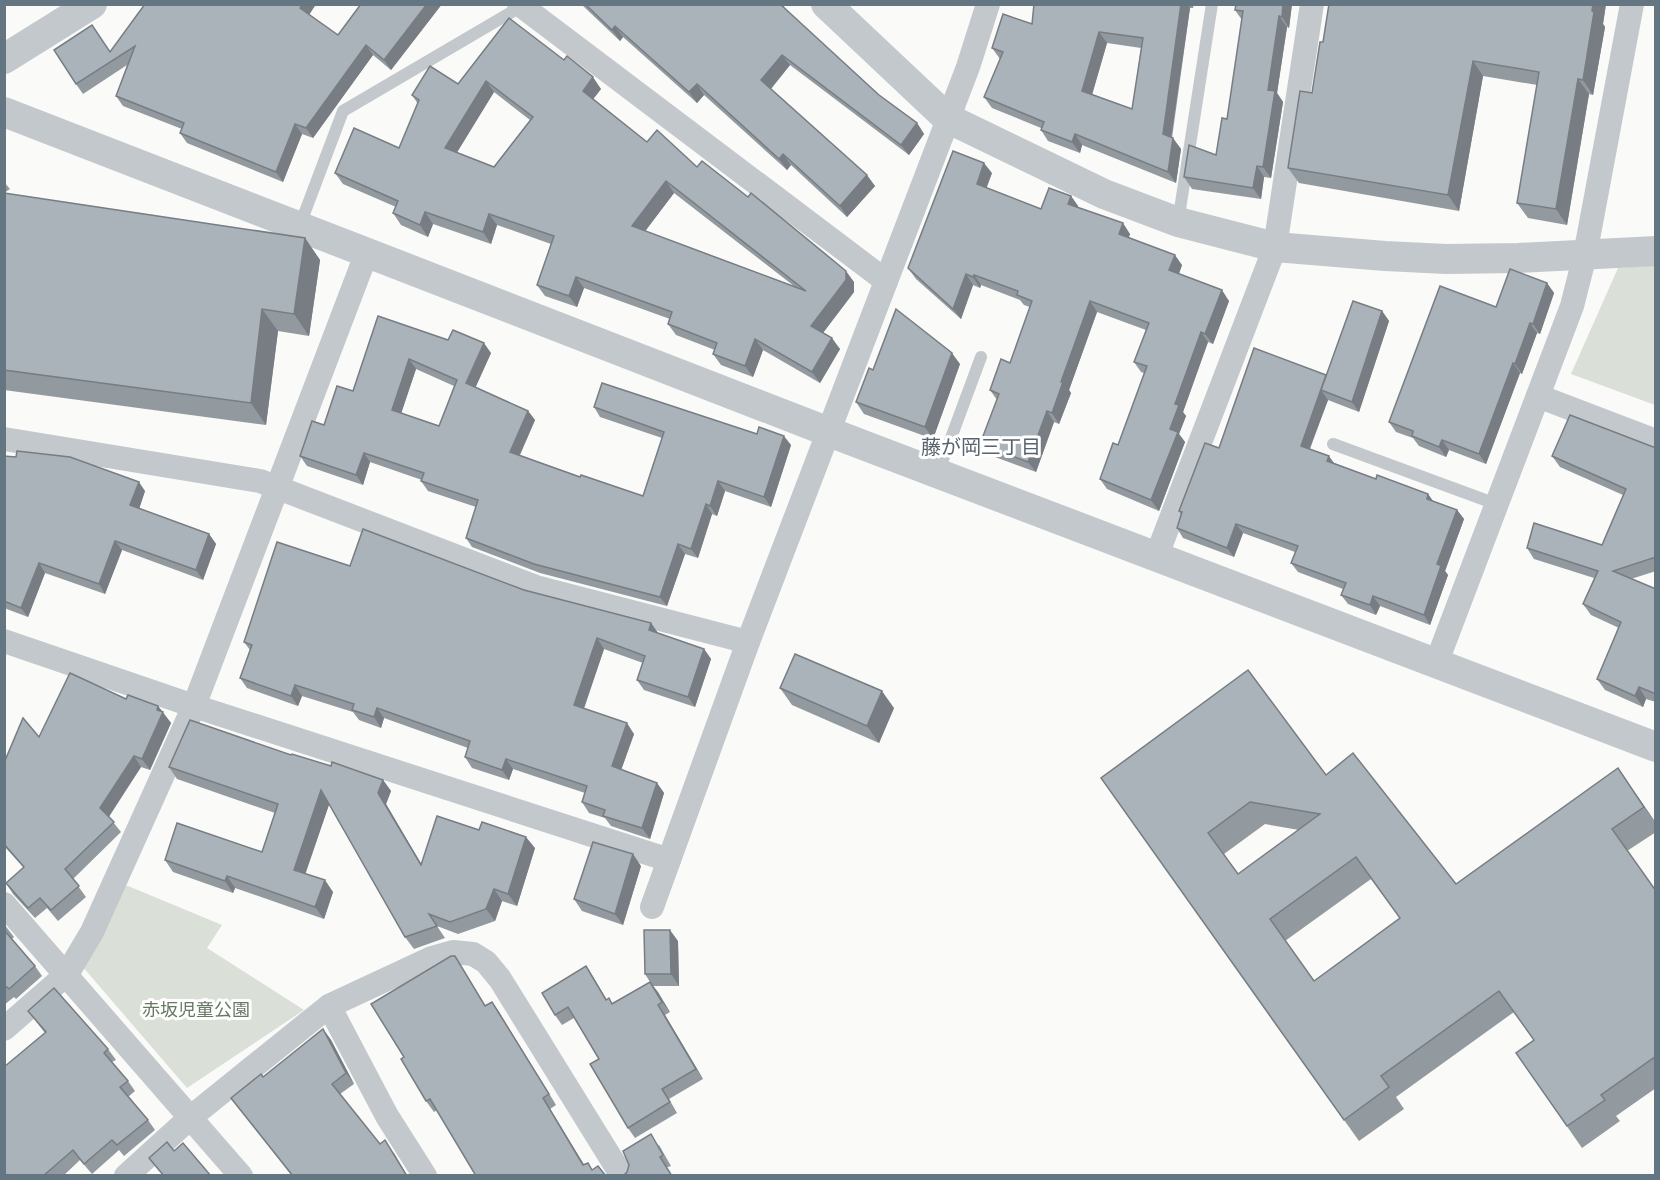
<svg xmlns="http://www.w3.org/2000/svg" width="1660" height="1180" viewBox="0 0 1660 1180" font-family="Montserrat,'Noto Sans JP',sans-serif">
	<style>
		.green { fill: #dadfd7 }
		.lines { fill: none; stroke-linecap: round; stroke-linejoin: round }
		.service { stroke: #c3c8cc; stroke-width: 12 }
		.minor { stroke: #c3c8cc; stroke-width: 24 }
		.tertiary { stroke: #c3c8cc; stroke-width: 30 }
		.wall { fill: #929a9f; fill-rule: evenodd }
		.shaded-wall { fill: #777d82 }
		.building { fill: #aab3b9; stroke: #777d82; stroke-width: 1.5; fill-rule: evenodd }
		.labels { text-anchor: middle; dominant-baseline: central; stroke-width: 6; stroke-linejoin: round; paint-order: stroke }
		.park-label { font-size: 18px; fill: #687a64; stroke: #fff }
		.neighbourhood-label { font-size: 20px; fill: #57646e; stroke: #fff }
	</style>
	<rect width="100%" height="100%" fill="#fafaf8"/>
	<g class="green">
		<path d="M 1655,265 L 1655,405 L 1571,374 L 1618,268 Z"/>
		<path d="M 116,881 L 222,925 L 207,948 L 304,1010 L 187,1088 L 76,959 Z"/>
	</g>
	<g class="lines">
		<g class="service">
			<path d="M 1178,222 L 1212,4"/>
			<path d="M 300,225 L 343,111 L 522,6"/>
			<path d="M 1333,444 L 1496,504"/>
			<path d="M 938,473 L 981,357"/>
		</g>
		<g class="minor">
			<path d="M 519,4 L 886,281"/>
			<path d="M 1538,396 L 1656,441"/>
			<path d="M 4,439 L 260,481 L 536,587 L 748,642"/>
			<path d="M 1157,555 L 1275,247 L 1312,4"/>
			<path d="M 4,641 L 194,706 L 669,860"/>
			<path d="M 1436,664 L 1572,306 L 1585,255 L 1632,4"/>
			<path d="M 4,904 L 241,1176"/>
			<path d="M 652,907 L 748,642 L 968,67 L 988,4"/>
			<path d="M 329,1006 L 387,1116 L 425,1176"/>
			<path d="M 4,1029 L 67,974 L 92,932 L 194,706 L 367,252"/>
			<path d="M 126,1176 L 191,1117 L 329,1006 L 432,958 L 453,952 L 473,954 L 486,962 L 500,979 L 622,1176"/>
		</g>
		<g class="tertiary">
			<path d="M 826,4 L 947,118 L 1104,194 L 1178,222 L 1275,247 L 1385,256 L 1446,259 L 1518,258 L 1656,251"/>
			<path d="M 4,59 L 92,4"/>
			<path d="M 4,112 L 829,432 L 1656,747"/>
		</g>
	</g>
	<g class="wall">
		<path d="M 180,4 L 316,4 L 309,15 L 338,35 L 361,4 L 442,4 L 391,70 L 373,55 L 313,138 L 302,134 L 283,182 L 187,143 L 180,133 L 182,129 L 123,106 L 116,96 L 127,65 L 83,94 L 76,84 L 110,52 Z"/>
		<path d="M 581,4 L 786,4 L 783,8 L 879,95 L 917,123 L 924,134 L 909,155 L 790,65 L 771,89 L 875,186 L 847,217 L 791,165 L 787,170 L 704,95 L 697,103 L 623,37 L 620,41 Z"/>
		<path d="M 1034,4 L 1194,4 L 1193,8 L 1190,8 L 1172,138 L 1181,149 L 1176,183 L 1082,145 L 1080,153 L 1048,141 L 1041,130 L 1041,128 L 992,108 L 984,97 L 1000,59 L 992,48 L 1032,24 ZM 1107,43 L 1141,48 L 1132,109 L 1092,94 Z"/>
		<path d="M 1292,4 L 1289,28 L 1287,27 L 1277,93 L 1283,102 L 1271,178 L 1264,177 L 1261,199 L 1192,189 L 1184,177 L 1216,155 L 1227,119 L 1242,20 L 1235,10 Z"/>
		<path d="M 1329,4 L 1606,4 L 1603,24 L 1605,27 L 1593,95 L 1589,94 L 1567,225 L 1528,218 L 1517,203 L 1537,85 L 1483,76 L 1459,211 L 1299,183 L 1288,168 L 1312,93 L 1323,42 Z"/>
		<path d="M 509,18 L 601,89 L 593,99 L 647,142 L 697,167 L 854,282 L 854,292 L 823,333 L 840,349 L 820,383 L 763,350 L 753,377 L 721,365 L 713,354 L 715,350 L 676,335 L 668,324 L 670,319 L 584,288 L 577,307 L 545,296 L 537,285 L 551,244 L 497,225 L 491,244 L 433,224 L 428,237 L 401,225 L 393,213 L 396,207 L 343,184 L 335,173 L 399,148 L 418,104 L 412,95 L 458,84 ZM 494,92 L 530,120 L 494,167 L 457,152 ZM 674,193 L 794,286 L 645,231 Z"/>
		<path d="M 992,173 L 986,188 L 1041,209 L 1071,196 L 1078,206 L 1078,207 L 1130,234 L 1129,237 L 1182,265 L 1179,274 L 1229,301 L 1213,344 L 1208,342 L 1183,412 L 1186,416 L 1179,434 L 1185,442 L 1159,511 L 1107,489 L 1100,479 L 1118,445 L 1144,373 L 1141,372 L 1134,362 L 1146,330 L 1097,312 L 1069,390 L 1071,393 L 1059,424 L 1054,422 L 1036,472 L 987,454 L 980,444 L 997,400 L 990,390 L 1010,363 L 1030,307 L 1024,305 L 1020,300 L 981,285 L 980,288 L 973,285 L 961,319 L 916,279 L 908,268 Z"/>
		<path d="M 4,182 L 10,189 L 4,193 Z"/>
		<path d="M 4,193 L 305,238 L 320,260 L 309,336 L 278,331 L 266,425 L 4,390 Z"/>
		<path d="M 1547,283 L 1554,293 L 1540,334 L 1537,333 L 1522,374 L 1520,373 L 1486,464 L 1449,450 L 1446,457 L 1419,446 L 1413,438 L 1396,432 L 1389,422 L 1496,307 Z"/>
		<path d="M 1382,311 L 1389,321 L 1359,412 L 1328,400 L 1310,449 L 1334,463 L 1376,479 L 1428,494 L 1433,501 L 1457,510 L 1464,519 L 1445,571 L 1448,575 L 1430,625 L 1380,606 L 1376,615 L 1348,604 L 1341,595 L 1343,589 L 1298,572 L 1291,563 L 1295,552 L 1243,533 L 1234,557 L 1183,538 L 1177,528 L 1181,515 L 1179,511 L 1219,448 L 1326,375 Z"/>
		<path d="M 378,316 L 448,340 L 491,353 L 475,388 L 528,411 L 535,420 L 520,455 L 580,477 L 643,496 L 662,438 L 600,417 L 594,407 L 791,445 L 771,507 L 725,491 L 717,516 L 712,514 L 698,558 L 685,554 L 667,606 L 540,573 L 472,547 L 466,538 L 476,507 L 428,491 L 421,481 L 422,480 L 370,462 L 363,485 L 307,466 L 300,456 L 324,425 L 353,391 ZM 416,369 L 454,386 L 439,426 L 401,413 Z"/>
		<path d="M 960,364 L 933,439 L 864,414 L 856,402 L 873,370 Z"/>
		<path d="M 1656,448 L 1656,571 L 1631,579 L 1656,589 L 1656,702 L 1646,699 L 1643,707 L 1605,690 L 1597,679 L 1619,628 L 1591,615 L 1583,604 L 1594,578 L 1534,559 L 1527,548 L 1602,545 L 1623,495 L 1560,467 L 1552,456 Z"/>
		<path d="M 4,456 L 145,491 L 139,509 L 209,534 L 216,544 L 203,580 L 122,550 L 105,594 L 45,573 L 28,617 L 4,608 Z"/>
		<path d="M 350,566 L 524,590 L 651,623 L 658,633 L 704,649 L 711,659 L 695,707 L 644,690 L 637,680 L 643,663 L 604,649 L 584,709 L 634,734 L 621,770 L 657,783 L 664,793 L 650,839 L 611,826 L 605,818 L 589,813 L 582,802 L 585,793 L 513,769 L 509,780 L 472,768 L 465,757 L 468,748 L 384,718 L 381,728 L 359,720 L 353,712 L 302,696 L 298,706 L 247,688 L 240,678 L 250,650 L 244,642 Z"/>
		<path d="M 780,688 L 894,708 L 879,743 L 792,705 Z"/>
		<path d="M 126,699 L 158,706 L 171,723 L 150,770 L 141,767 L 109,817 L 121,832 L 73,879 L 86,897 L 58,921 L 47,908 L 35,918 L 13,894 L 6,883 L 24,868 L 4,846 L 4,763 L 39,737 Z"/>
		<path d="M 291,755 L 383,780 L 391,791 L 386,804 L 421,864 L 535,848 L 517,906 L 502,901 L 495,921 L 458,934 L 437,926 L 445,938 L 414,949 L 405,937 L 329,804 L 305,873 L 333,892 L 324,919 L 235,888 L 233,893 L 173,872 L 165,860 L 262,852 L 275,813 L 177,779 L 169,767 Z"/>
		<path d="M 1618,768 L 1656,823 L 1656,832 L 1627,851 L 1656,891 L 1656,1088 L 1616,1116 L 1620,1121 L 1582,1148 L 1516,1053 L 1534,1040 L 1514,1012 L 1396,1097 L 1404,1109 L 1359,1141 L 1101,778 L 1326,775 L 1456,884 ZM 1265,824 L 1299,830 L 1238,874 L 1224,854 ZM 1371,879 L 1400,918 L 1314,981 L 1285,941 Z"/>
		<path d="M 641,866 L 623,925 L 582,911 L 574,899 Z"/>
		<path d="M 4,924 L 14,937 L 12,939 L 35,966 L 42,976 L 16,999 L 14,997 L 4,1005 Z"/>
		<path d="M 678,941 L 679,986 L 653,986 L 670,1012 L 665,1015 L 703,1079 L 669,1099 L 677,1113 L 635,1138 L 628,1128 L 599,1059 L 574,1018 L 562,1025 L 555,1015 L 593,977 L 606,999 L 612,1003 L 650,982 L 645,974 Z"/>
		<path d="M 455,956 L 485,1005 L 492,1002 L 499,1012 L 556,1105 L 550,1109 L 584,1165 L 588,1163 L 592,1170 L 606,1176 L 437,1110 L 434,1112 L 426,1101 L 404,1057 Z"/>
		<path d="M 28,1011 L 108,1049 L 116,1060 L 112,1062 L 128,1081 L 135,1091 L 128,1097 L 148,1120 L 155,1130 L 124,1156 L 119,1150 L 92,1174 L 80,1160 L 63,1176 L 4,1176 L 45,1033 Z"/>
		<path d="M 323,1029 L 331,1040 L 354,1084 L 340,1094 L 380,1144 L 394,1153 L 407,1176 L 292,1176 L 231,1098 L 263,1077 Z"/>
		<path d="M 659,1145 L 671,1166 L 668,1167 L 623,1176 Z"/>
	</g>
	<g class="shaded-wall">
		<path d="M 302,4 L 316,4 L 307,18 L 300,8 Z"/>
		<path d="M 427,4 L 442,4 L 391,70 L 384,60 Z"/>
		<path d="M 1181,4 L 1188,4 L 1190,8 L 1170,145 L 1163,134 Z"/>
		<path d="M 1283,4 L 1292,4 L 1289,28 L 1282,17 Z"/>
		<path d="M 1593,4 L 1606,4 L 1603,24 L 1605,27 L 1593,95 L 1583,80 Z"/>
		<path d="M 1279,16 L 1287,27 L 1277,93 L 1283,102 L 1271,178 L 1263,167 L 1268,90 Z"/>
		<path d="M 615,26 L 623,37 L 620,41 L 612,30 Z"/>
		<path d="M 1099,32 L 1107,43 L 1090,102 L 1082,91 Z"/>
		<path d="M 366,45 L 373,55 L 313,138 L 306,128 Z"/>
		<path d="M 782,55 L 790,65 L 769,91 L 761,80 Z"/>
		<path d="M 1473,61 L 1483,76 L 1459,211 L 1448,195 Z"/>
		<path d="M 593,77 L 601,89 L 591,102 L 583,91 Z"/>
		<path d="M 1578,79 L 1589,94 L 1567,225 L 1556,209 Z"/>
		<path d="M 486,81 L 494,92 L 453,159 L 445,148 Z"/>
		<path d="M 697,84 L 704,95 L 697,103 L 689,92 Z"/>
		<path d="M 917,123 L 924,134 L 909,155 L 901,145 Z"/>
		<path d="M 295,124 L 302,134 L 283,182 L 276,172 Z"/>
		<path d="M 1075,134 L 1082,145 L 1080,153 L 1072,142 Z"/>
		<path d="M 1173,138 L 1181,149 L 1176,183 L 1168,172 Z"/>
		<path d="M 783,154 L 791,165 L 787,170 L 779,159 Z"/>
		<path d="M 984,163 L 992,173 L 984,195 L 977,184 Z"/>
		<path d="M 1257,166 L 1264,177 L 1261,199 L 1253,188 Z"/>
		<path d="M 867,175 L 875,186 L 847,217 L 840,206 Z"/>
		<path d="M 666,181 L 674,193 L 640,238 L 632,226 Z"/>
		<path d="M 1071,196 L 1078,206 L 1076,214 L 1068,204 Z"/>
		<path d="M 425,212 L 433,224 L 428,237 L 420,225 Z"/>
		<path d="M 489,214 L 497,225 L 491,244 L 483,232 Z"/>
		<path d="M 1123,223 L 1130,234 L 1126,244 L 1119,234 Z"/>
		<path d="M 305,238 L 320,260 L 309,336 L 294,314 Z"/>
		<path d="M 1175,255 L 1182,265 L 1176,281 L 1169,270 Z"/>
		<path d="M 846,271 L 854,282 L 854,292 L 819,338 L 811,326 Z"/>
		<path d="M 966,274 L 973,285 L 961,319 L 953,309 Z"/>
		<path d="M 974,275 L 981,285 L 980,288 L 973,277 Z"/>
		<path d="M 576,277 L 584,288 L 577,307 L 569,296 Z"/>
		<path d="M 1547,283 L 1554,293 L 1540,334 L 1533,324 Z"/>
		<path d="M 1222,290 L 1229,301 L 1213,344 L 1205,334 Z"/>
		<path d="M 1090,301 L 1097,312 L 1069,390 L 1071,393 L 1059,424 L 1052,413 L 1061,382 Z"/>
		<path d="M 262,309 L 278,331 L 266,425 L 251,403 Z"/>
		<path d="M 1382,311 L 1389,321 L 1359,412 L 1352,402 Z"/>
		<path d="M 1530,323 L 1537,333 L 1522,374 L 1515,364 Z"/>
		<path d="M 1201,332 L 1208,342 L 1183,412 L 1186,416 L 1179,434 L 1185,442 L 1159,511 L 1151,500 L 1170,429 L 1175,404 Z"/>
		<path d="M 832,338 L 840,349 L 820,383 L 812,372 Z"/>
		<path d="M 755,339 L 763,350 L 753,377 L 745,366 Z"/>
		<path d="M 484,343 L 491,353 L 473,393 L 466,383 Z"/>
		<path d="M 952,353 L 960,364 L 933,439 L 925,427 Z"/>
		<path d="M 409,359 L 416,369 L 399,420 L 392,410 Z"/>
		<path d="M 1513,363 L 1520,373 L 1486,464 L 1479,454 Z"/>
		<path d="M 1321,390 L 1328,400 L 1307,455 L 1301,446 Z"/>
		<path d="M 528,411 L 535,420 L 517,461 L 510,452 Z"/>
		<path d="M 1047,411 L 1054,422 L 1036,472 L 1028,462 Z"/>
		<path d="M 784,436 L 791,445 L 771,507 L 764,497 Z"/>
		<path d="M 1442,440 L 1449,450 L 1446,457 L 1439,447 Z"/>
		<path d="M 364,453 L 370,462 L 363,485 L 356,475 Z"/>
		<path d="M 1329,456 L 1336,466 L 1327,461 Z"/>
		<path d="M 718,481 L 725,491 L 717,516 L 710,506 Z"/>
		<path d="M 139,482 L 145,491 L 137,515 L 130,505 Z"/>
		<path d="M 1428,494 L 1435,504 L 1427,499 Z"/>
		<path d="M 706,504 L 712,514 L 698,558 L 691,549 Z"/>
		<path d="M 1457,510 L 1464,519 L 1445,571 L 1448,575 L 1430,625 L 1424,615 L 1437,564 Z"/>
		<path d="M 1236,524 L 1243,533 L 1234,557 L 1227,548 Z"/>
		<path d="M 209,534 L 216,544 L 203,580 L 196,570 Z"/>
		<path d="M 115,541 L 122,550 L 105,594 L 99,584 Z"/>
		<path d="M 678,544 L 685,554 L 667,606 L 660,597 Z"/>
		<path d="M 39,563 L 45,573 L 28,617 L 21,608 Z"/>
		<path d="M 1373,596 L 1380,606 L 1376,615 L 1370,605 Z"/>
		<path d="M 651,623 L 658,633 L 649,630 Z"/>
		<path d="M 597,638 L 604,649 L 581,716 L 574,705 Z"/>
		<path d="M 704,649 L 711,659 L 695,707 L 688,697 Z"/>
		<path d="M 295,685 L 302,696 L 298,706 L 291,696 Z"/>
		<path d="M 1639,687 L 1646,699 L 1643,707 L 1635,696 Z"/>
		<path d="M 882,691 L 894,708 L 879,743 L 867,726 Z"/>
		<path d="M 158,706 L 171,723 L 150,770 L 142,759 Z"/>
		<path d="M 377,708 L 384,718 L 381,728 L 374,717 Z"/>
		<path d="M 627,723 L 634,734 L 619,776 L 612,766 Z"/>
		<path d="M 134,756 L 141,767 L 107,819 L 100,808 Z"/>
		<path d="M 506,759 L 513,769 L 509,780 L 502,770 Z"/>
		<path d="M 1618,768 L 1633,790 L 1656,823 L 1644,807 Z"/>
		<path d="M 383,780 L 391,791 L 386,804 L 429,877 L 421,865 L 378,793 Z"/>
		<path d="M 657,783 L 664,793 L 650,839 L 642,828 Z"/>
		<path d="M 321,790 L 330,802 L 303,881 L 294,870 Z"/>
		<path d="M 526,837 L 535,848 L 517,906 L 508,894 Z"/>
		<path d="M 633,854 L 641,866 L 623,925 L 615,914 Z"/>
		<path d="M 227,876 L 235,888 L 233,893 L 225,881 Z"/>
		<path d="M 325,880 L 333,892 L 324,919 L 315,907 Z"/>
		<path d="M 494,889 L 502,901 L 495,921 L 486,909 Z"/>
		<path d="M 670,930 L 678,941 L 679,986 L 671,974 Z"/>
		<path d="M 586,966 L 593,977 L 613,1010 L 606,1000 Z"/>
		<path d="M 650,982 L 658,992 L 670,1012 L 662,1002 Z"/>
		<path d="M 492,1002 L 499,1012 L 556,1105 L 549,1094 Z"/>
		<path d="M 658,1005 L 665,1015 L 703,1079 L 696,1069 Z"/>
		<path d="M 323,1029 L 331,1040 L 354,1084 L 346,1073 Z"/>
		<path d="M 543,1098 L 550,1109 L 591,1176 L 583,1165 Z"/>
	</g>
	<g class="building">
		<path d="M 145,4 L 178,4 L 179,5 L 180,4 L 302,4 L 300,8 L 338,35 L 361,4 L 427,4 L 384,60 L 366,45 L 306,128 L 295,124 L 276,172 L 180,133 L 184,123 L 116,96 L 135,46 L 76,84 L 54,50 L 92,25 L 110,52 Z"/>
		<path d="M 585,4 L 780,4 L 879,95 L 917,123 L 901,145 L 782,55 L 761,80 L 867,175 L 840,206 L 783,154 L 779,159 L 697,84 L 689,92 L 615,26 L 612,30 Z"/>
		<path d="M 1034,4 L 1181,4 L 1163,134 L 1173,138 L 1168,172 L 1075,134 L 1072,142 L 1041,130 L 1044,122 L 984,97 L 1003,52 L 992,48 L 1003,14 L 1032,24 ZM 1099,32 L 1143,38 L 1132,109 L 1082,91 Z"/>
		<path d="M 1236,4 L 1283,4 L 1282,17 L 1279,16 L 1268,90 L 1275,91 L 1263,167 L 1257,166 L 1253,188 L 1184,177 L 1189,145 L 1216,155 L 1222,118 L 1227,119 L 1243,11 L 1235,10 Z"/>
		<path d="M 1329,4 L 1593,4 L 1592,11 L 1594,12 L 1583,80 L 1578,79 L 1556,209 L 1517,203 L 1539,72 L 1473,61 L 1448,195 L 1288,168 L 1300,91 L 1312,93 L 1320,42 L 1323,42 Z"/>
		<path d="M 509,18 L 564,60 L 567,56 L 593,77 L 583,91 L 647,142 L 657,130 L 697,167 L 702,161 L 748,197 L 751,193 L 846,271 L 846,280 L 811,326 L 832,338 L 812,372 L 755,339 L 745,366 L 713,354 L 717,343 L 668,324 L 672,312 L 576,277 L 569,296 L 537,285 L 554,236 L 489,214 L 483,232 L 425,212 L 420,225 L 393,213 L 398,201 L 335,173 L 354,128 L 399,148 L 419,100 L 412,95 L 430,66 L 458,84 ZM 486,81 L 533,117 L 494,167 L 445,148 ZM 666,181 L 806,291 L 632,226 Z"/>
		<path d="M 953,151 L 984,163 L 977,184 L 1041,209 L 1049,188 L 1071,196 L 1068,204 L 1123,223 L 1119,234 L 1175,255 L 1169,270 L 1222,290 L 1205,334 L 1201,332 L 1175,404 L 1179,405 L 1170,429 L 1178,432 L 1151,500 L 1100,479 L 1113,443 L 1118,445 L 1147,366 L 1134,362 L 1149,323 L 1090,301 L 1061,382 L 1063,382 L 1052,413 L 1047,411 L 1028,462 L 980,444 L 999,394 L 990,390 L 1001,359 L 1010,363 L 1032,301 L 1017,295 L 1018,291 L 974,275 L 973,277 L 966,274 L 953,309 L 908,268 Z"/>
		<path d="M 4,193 L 305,238 L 294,314 L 262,309 L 251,403 L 4,370 Z"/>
		<path d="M 1510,269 L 1547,283 L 1533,324 L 1530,323 L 1515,364 L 1513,363 L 1479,454 L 1442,440 L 1439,447 L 1412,436 L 1413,431 L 1389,422 L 1440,286 L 1496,307 Z"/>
		<path d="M 1353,301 L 1382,311 L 1352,402 L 1321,390 Z"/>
		<path d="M 896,309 L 952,353 L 925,427 L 856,402 L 869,368 L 873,370 Z"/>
		<path d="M 378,316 L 448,340 L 453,330 L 484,343 L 466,383 L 528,411 L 510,452 L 580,477 L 581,475 L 643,496 L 664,432 L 594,407 L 602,383 L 757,434 L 759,427 L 784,436 L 764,497 L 718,481 L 710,506 L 706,504 L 691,549 L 678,544 L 660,597 L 534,564 L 466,538 L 478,500 L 421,481 L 424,473 L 364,453 L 356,475 L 300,456 L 312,421 L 324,425 L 337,386 L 353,391 ZM 409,359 L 457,380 L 439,426 L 392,410 Z"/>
		<path d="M 1254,348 L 1326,375 L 1301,446 L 1329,456 L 1327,461 L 1376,479 L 1377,475 L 1428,494 L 1427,499 L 1457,510 L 1437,564 L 1441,566 L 1424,615 L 1373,596 L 1370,605 L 1341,595 L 1346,583 L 1291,563 L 1298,546 L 1236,524 L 1227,548 L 1177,528 L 1182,512 L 1179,511 L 1205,443 L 1219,448 Z"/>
		<path d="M 1570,415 L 1656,448 L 1656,557 L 1613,571 L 1656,589 L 1656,694 L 1639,687 L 1635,696 L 1597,679 L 1621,622 L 1583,604 L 1598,571 L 1527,548 L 1534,523 L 1602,545 L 1626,489 L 1552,456 Z"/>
		<path d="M 17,451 L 70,457 L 139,482 L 130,505 L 209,534 L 196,570 L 115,541 L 99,584 L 39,563 L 21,608 L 4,601 L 4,456 L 16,457 Z"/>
		<path d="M 363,529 L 524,590 L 651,623 L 649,630 L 704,649 L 688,697 L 637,680 L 645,656 L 597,638 L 574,705 L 627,723 L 612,766 L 657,783 L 642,828 L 603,816 L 605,810 L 582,802 L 587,786 L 506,759 L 502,770 L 465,757 L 470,741 L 377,708 L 374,717 L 352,710 L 354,704 L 295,685 L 291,696 L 240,678 L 252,645 L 244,642 L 277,542 L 350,566 Z"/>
		<path d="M 795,654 L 882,691 L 867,726 L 780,688 Z"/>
		<path d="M 1248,670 L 1326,775 L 1353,753 L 1456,884 L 1618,768 L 1644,807 L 1612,829 L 1656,891 L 1656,1056 L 1601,1095 L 1605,1100 L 1567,1126 L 1516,1053 L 1534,1040 L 1499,991 L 1381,1076 L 1389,1087 L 1344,1120 L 1101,778 ZM 1250,802 L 1320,814 L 1238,874 L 1208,833 ZM 1356,857 L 1400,918 L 1314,981 L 1270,919 Z"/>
		<path d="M 70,673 L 126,699 L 128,695 L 158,706 L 157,710 L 163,712 L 142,759 L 134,756 L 100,808 L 114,822 L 65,869 L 79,886 L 51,910 L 40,898 L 28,908 L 6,883 L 24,867 L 4,844 L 4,763 L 23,718 L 39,737 Z"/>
		<path d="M 190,720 L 291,755 L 292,754 L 331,766 L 332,762 L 383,780 L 378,793 L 421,865 L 437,816 L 479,830 L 482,822 L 526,837 L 508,894 L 494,889 L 486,909 L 450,922 L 429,914 L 437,926 L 405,937 L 321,790 L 294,870 L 325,880 L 315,907 L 227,876 L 225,881 L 165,860 L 177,823 L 262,852 L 278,804 L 169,767 Z"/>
		<path d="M 593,842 L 633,854 L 615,914 L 574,899 Z"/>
		<path d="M 4,930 L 35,966 L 9,989 L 7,987 L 4,989 Z"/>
		<path d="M 644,930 L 670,930 L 671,974 L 645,974 Z"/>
		<path d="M 451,956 L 455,956 L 485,1006 L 492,1002 L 549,1094 L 543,1098 L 583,1165 L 588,1163 L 592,1170 L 598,1166 L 606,1176 L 476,1176 L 430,1099 L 426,1101 L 401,1059 L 404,1057 L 371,1004 Z"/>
		<path d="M 586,966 L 606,1000 L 609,998 L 612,1004 L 650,982 L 662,1002 L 658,1005 L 696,1069 L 662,1089 L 670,1102 L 628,1128 L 590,1064 L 599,1059 L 568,1007 L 555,1015 L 542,993 Z"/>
		<path d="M 54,988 L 108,1049 L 104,1053 L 128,1081 L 120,1087 L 148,1120 L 117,1145 L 112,1140 L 84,1164 L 73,1150 L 43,1176 L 4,1176 L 4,1067 L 46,1032 L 28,1011 Z"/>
		<path d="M 323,1029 L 346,1073 L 332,1084 L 380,1144 L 385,1140 L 407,1176 L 293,1176 L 231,1098 L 261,1074 L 263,1077 Z"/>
		<path d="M 651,1134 L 663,1155 L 660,1157 L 672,1176 L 623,1176 L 627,1172 L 629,1165 L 623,1151 Z"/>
		<path d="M 167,1142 L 174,1151 L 183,1143 L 211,1176 L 164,1176 L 149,1158 Z"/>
	</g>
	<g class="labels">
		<g class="park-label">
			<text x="196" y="1010">赤坂児童公園</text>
		</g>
		<g class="neighbourhood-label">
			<text x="981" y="447">藤が岡三丁目</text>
		</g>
	</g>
	<rect width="1660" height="1180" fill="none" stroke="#657683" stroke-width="12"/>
</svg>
